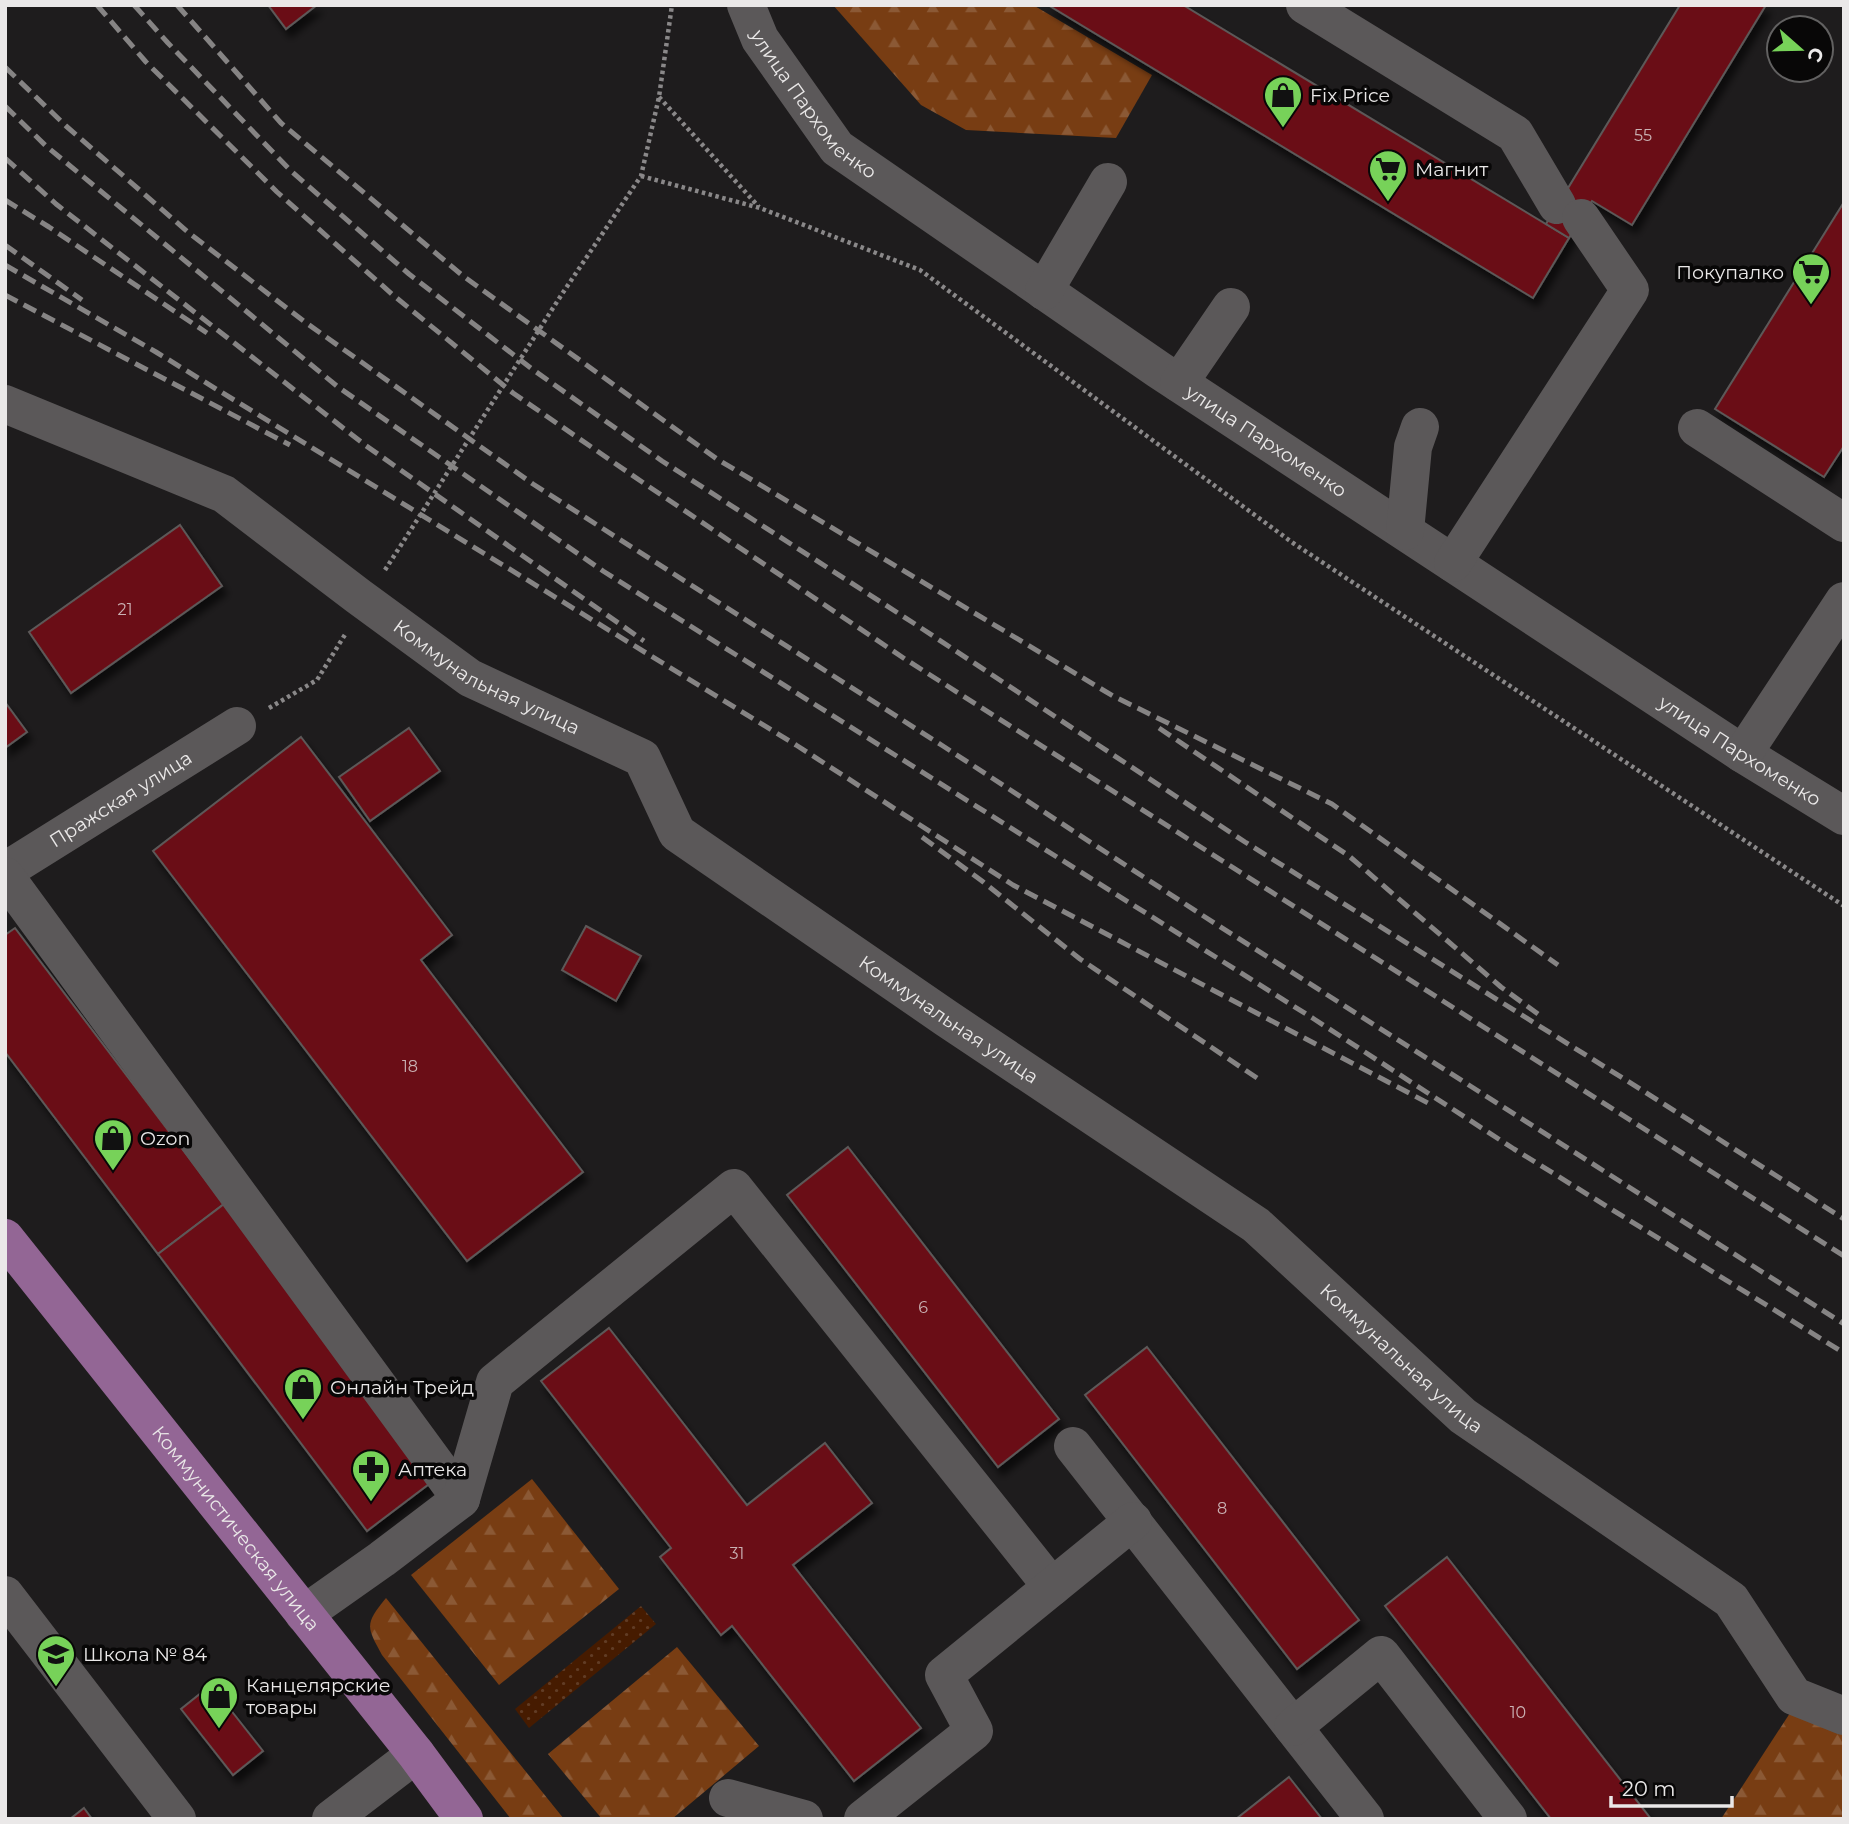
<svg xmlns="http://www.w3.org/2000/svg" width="1849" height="1824" viewBox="0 0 1849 1824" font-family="Montserrat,sans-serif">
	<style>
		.forest { fill: url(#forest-firs) }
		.park { fill: url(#park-dots) }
		.building { fill: #6a1118; stroke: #5d5959; stroke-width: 2; filter: url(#shadow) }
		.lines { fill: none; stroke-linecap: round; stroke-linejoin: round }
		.path { stroke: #8a8889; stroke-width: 4.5; stroke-dasharray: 3.5 3.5; stroke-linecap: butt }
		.minor { stroke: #5b5859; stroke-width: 38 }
		.major { stroke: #936695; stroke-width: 38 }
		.rail { stroke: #868484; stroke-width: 5; stroke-dasharray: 14 7; stroke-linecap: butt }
		.labels { text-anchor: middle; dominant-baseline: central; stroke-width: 7; stroke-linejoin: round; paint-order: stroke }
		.number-label { font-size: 16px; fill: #cab2b4 }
		.poi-label { font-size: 19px; fill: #eae8e8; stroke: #080707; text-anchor: start }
		.street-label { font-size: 19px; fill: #eae8e8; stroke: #080707 }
	</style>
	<defs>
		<pattern id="forest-firs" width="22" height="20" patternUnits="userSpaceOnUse" patternTransform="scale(1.75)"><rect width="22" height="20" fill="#783d13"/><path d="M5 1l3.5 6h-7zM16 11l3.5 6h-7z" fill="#8b5935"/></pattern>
		<pattern id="park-dots" width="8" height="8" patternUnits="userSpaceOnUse" patternTransform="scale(1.75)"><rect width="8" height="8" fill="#461b00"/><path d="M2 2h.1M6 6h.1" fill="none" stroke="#613c25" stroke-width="1.8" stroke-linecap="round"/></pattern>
		<filter id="shadow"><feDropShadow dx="4.5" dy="8" stdDeviation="3.5" flood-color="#0009"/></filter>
	</defs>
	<rect width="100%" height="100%" fill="#1e1c1d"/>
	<g class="forest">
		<path d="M 833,5 L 1033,5 L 1152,75 L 1116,138 L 966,130 L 921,105 Z"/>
		<path d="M 532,1479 L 619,1589 L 499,1685 L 411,1575 Z"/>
		<path d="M 386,1598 L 564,1819 L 511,1819 L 382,1655 C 366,1626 365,1624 386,1598 Z"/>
		<path d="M 677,1647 L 759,1746 L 672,1819 L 602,1819 L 548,1754 Z"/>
		<path d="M 1803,1693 L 1844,1721 L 1844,1819 L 1721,1819 Z"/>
	</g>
	<path class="park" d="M 641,1606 L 656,1624 L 529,1728 L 515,1709 Z"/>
	<g class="building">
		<path d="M 268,5 L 317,5 L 286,29 Z"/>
		<path d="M 1048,5 L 1183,5 L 1569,238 L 1533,298 Z"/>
		<path d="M 1680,5 L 1766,5 L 1632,225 L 1592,201 L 1569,238 L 1546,224 Z"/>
		<path d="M 1844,202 L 1844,446 L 1824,477 L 1715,409 Z"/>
		<path d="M 180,525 L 222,586 L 71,693 L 29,632 Z"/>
		<path d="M 5,702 L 27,732 L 5,748 Z"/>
		<path d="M 409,728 L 440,771 L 370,821 L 339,777 Z"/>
		<path d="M 301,737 L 452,935 L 421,960 L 583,1172 L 467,1261 L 153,851 Z"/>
		<path d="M 586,926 L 641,956 L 616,1001 L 562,970 Z"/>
		<path d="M 15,928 L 224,1204 L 158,1254 L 5,1052 L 5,935 Z"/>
		<path d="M 848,1147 L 1059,1419 L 998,1467 L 787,1195 Z"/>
		<path d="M 224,1204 L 433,1481 L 367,1531 L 158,1254 Z"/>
		<path d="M 609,1328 L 747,1505 L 825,1443 L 872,1503 L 793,1565 L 921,1728 L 854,1781 L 732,1626 L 721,1635 L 660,1557 L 671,1548 L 541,1381 Z"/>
		<path d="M 1147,1347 L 1359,1620 L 1297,1669 L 1085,1395 Z"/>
		<path d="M 1447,1557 L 1651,1819 L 1551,1819 L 1385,1606 Z"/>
		<path d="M 211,1685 L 263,1751 L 233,1775 L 181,1709 Z"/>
		<path d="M 1289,1777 L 1322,1819 L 1236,1819 Z"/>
		<path d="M 84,1808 L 92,1819 L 70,1819 Z"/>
	</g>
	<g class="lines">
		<g class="path">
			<path d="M 659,97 L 759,207"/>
			<path d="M 641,176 L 760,208 L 920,270 L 1293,543 L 1844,906"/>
			<path d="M 385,570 L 562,294 L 641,176 L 659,97 L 672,5"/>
			<path d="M 269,708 L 317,680 L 346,633"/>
		</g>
		<g class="minor">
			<path id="s1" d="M 746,5 L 760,39 L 837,148 L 1159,370 L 1743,754 L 1844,816"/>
			<path d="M 1305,5 L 1515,134 L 1557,205"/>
			<path d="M 1044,291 L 1108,182"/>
			<path d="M 1179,383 L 1231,307"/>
			<path id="s2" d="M 5,404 L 224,494 L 358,596 L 470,678 L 642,758 L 677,833 L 946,1018 L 1256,1225 L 1463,1416 L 1731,1600 L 1794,1696 L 1844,1716"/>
			<path d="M 1697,428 L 1844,523"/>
			<path d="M 1405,531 L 1413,447 L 1420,427"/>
			<path d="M 1453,563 L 1630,290 L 1581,218"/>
			<path d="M 1743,754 L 1844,601"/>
			<path id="s3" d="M 5,871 L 237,726"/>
			<path d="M 5,876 L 461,1499"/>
			<path d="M 1073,1446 L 1365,1819"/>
			<path d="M 5,1595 L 177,1819"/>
			<path d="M 304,1614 L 382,1559 L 461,1499 L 495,1382 L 734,1188 L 1052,1587"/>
			<path d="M 1293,1727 L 1381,1655 L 1508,1819"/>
			<path d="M 728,1798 L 804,1819"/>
			<path d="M 331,1819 L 416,1754"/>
			<path d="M 863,1819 L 974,1731 L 944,1675 L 1133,1521"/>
		</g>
		<path class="major" id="s4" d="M 5,1238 L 416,1754 L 464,1819"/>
		<g class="rail">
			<path d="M 97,5 L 146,62 L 277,192 L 393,295 L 513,393 L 645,484 L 905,659 L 1844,1256"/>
			<path d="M 134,5 L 168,43 L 291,171 L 409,274 L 532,369 L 662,461 L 915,624 L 1245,842 L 1645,1092 L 1844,1219"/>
			<path d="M 177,5 L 281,123 L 463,276 L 717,459 L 1113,696 L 1332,804 L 1558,965"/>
			<path d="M 5,67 L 66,126 L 189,233 L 305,322 L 533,484 L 943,746 L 1205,917 L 1844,1324"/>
			<path d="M 5,106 L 46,146 L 338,387 L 603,571 L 1314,1019 L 1514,1149 L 1844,1353"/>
			<path d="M 5,158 L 56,204 L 365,445 L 644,641"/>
			<path d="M 5,200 L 49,227 L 207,333"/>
			<path d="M 5,245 L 82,300"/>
			<path d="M 5,265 L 156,352 L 796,745 L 1013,885 L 1428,1103"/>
			<path d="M 5,295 L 290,445"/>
			<path d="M 1159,728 L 1349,856 L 1501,987 L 1538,1014"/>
			<path d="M 922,837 L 982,881 L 1080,959 L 1260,1080"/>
		</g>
	</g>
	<defs>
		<symbol id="shop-pin" viewBox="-11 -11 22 30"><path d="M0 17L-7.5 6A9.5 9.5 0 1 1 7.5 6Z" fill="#77d259" stroke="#080707"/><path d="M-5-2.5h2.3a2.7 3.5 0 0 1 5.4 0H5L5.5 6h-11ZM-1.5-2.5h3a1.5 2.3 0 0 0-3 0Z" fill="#111"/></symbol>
		<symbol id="supermarket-pin" viewBox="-11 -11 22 30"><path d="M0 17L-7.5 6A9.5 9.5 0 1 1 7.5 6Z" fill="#77d259" stroke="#080707"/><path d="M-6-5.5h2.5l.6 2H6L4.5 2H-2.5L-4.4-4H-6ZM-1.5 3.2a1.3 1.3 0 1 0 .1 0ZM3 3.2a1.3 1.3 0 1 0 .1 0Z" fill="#111"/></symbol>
		<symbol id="pharmacy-pin" viewBox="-11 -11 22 30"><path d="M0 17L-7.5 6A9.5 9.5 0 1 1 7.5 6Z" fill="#77d259" stroke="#080707"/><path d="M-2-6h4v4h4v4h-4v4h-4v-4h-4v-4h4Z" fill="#111"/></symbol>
		<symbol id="school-pin" viewBox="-11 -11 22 30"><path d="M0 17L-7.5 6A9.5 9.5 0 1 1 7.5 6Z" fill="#77d259" stroke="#080707"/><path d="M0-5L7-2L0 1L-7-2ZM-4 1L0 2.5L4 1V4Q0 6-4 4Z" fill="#111"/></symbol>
	</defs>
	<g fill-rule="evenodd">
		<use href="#shop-pin" x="1261" y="73" width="44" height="60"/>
		<use href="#supermarket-pin" x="1366" y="147" width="44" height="60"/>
		<use href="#supermarket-pin" x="1789" y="250" width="44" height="60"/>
		<use href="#shop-pin" x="91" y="1116" width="44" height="60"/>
		<use href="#shop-pin" x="281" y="1365" width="44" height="60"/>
		<use href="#pharmacy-pin" x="349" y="1447" width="44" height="60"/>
		<use href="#school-pin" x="34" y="1632" width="44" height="60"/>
		<use href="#shop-pin" x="197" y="1674" width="44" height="60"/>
	</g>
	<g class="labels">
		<g class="number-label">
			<text x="1643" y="135">55</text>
			<text x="125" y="609">21</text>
			<text x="410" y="1066">18</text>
			<text x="923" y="1307">6</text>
			<text x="1222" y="1508">8</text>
			<text x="737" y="1553">31</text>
			<text x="1518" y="1712">10</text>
		</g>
		<g class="poi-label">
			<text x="1310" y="95">Fix Price</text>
			<text x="1415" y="169">Магнит</text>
			<text x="1784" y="272" text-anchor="end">Покупалко</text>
			<text x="140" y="1138">Ozon</text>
			<text x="330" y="1387">Онлайн Трейд</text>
			<text x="398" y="1469">Аптека</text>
			<text x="83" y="1654">Школа № 84</text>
			<text x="246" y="1685">Канцелярские<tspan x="246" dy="22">товары</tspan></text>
		</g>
		<g class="street-label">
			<text stroke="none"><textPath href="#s1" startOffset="122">улица Пархоменко</textPath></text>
			<text stroke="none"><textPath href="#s1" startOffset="690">улица Пархоменко</textPath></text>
			<text stroke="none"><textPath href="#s2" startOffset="558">Коммунальная улица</textPath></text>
			<text stroke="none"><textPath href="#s1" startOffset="1256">улица Пархоменко</textPath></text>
			<text stroke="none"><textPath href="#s3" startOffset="136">Пражская улица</textPath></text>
			<text stroke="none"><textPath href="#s2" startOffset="1146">Коммунальная улица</textPath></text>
			<text stroke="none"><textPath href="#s2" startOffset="1713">Коммунальная улица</textPath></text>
			<text stroke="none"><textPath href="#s4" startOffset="371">Коммунистическая улица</textPath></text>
		</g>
	</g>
	<rect width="1849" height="1824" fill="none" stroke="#eae8e8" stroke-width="14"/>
	<g transform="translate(1800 49) rotate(110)"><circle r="33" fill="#080707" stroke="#626161" stroke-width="2"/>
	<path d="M0-5L12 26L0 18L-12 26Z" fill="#77d259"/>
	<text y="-10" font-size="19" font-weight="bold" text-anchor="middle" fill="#eae8e8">С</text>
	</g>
	<path d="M1611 1796v10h121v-10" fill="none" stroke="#eae8e8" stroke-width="3.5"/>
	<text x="1622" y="1796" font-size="21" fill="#eae8e8" stroke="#080707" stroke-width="5" paint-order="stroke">20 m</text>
</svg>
